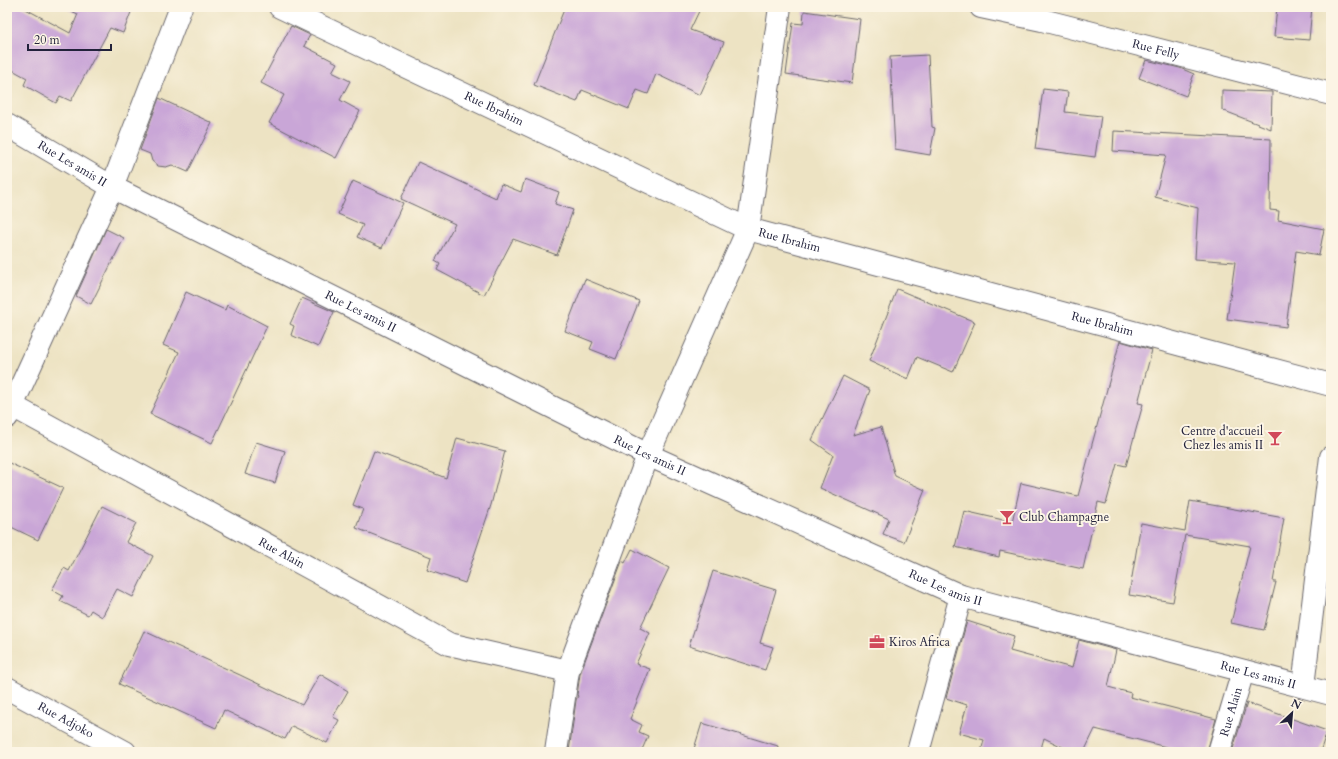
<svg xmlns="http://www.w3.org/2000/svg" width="1338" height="759" viewBox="0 0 1338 759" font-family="Cardo,serif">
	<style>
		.building { fill: #c9a6d7 }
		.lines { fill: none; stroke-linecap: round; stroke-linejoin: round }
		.minor-casing { stroke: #69666b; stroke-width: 24 }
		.minor { stroke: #fff; stroke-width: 22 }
		.labels { text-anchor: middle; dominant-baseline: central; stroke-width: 4; stroke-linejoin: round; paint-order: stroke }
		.street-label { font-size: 12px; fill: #22223b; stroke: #fcf5e5 }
		.poi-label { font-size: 12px; fill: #22223b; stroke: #fcf5e5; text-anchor: start }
	</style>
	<rect width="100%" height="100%" fill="#fcf5e5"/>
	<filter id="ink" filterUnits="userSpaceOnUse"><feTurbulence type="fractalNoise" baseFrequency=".025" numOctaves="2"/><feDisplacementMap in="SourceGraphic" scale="8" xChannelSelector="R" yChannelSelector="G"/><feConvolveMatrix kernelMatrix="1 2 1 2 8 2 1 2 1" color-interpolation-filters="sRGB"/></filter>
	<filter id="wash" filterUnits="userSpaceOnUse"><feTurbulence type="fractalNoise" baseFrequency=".012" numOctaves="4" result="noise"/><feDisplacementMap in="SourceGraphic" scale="16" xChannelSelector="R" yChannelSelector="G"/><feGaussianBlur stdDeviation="0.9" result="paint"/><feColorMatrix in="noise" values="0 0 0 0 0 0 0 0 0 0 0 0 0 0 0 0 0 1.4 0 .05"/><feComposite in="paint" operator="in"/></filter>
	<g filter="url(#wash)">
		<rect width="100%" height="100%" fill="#ede3c3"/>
		<g id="blocks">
			<g class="building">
				<path d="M 7,7 L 22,7 L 70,33 L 78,14 L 62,7 L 133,7 L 123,33 L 110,28 L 71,101 L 60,96 L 56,103 L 24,85 L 27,78 L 7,67 Z"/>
				<path d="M 565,7 L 701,7 L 690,30 L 724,42 L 700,95 L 656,74 L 648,94 L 637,90 L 629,109 L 582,90 L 577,102 L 534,85 Z"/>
				<path d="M 1277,7 L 1312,7 L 1309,40 L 1274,37 Z"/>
				<path d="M 804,11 L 860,19 L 852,83 L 786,74 L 793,23 L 803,24 Z"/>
				<path d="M 291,26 L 310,35 L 304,46 L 337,63 L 332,72 L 350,81 L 340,100 L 360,111 L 336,158 L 269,123 L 284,95 L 261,83 Z"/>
				<path d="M 928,55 L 932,127 L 935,128 L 930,155 L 895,149 L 890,57 Z"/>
				<path d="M 1146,60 L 1180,68 L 1194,74 L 1186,96 L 1139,78 Z"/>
				<path d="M 1043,89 L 1068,92 L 1065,112 L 1101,116 L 1095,157 L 1035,149 Z"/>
				<path d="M 1222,90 L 1272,92 L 1271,129 L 1222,110 Z"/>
				<path d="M 159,98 L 212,123 L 188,172 L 172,165 L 166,167 L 158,166 L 152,161 L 150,154 L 140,150 Z"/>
				<path d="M 1114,131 L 1271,139 L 1270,210 L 1279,211 L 1278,220 L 1324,229 L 1319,255 L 1296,251 L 1286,327 L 1227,319 L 1235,262 L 1195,259 L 1198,208 L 1155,197 L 1166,155 L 1113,151 Z"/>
				<path d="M 418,162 L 496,198 L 501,184 L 521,192 L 525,179 L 559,192 L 555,204 L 573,210 L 557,255 L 513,239 L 484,295 L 437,270 L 440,264 L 435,261 L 455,224 L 401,199 Z"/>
				<path d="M 353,181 L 403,203 L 382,248 L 357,237 L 363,225 L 338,214 Z"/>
				<path d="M 106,229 L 124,238 L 91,304 L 76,296 Z"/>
				<path d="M 585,279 L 639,301 L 616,359 L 590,349 L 593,342 L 565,331 Z"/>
				<path d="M 897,289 L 975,322 L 953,372 L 917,357 L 908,379 L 869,361 Z"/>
				<path d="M 186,292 L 225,310 L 227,305 L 267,326 L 212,443 L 150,414 L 179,352 L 163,345 Z"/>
				<path d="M 302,298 L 334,312 L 318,347 L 291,335 L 294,326 L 290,324 Z"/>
				<path d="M 1120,341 L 1152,350 L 1138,403 L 1143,404 L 1126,466 L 1117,464 L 1106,504 L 1098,502 L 1083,569 L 1000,551 L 999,557 L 955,547 L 964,511 L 1012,522 L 1021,483 L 1078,496 Z"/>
				<path d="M 843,376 L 870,390 L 853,435 L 881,427 L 895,476 L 925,490 L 904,542 L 883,534 L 889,519 L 820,488 L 833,455 L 812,440 Z"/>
				<path d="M 457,438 L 505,451 L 491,505 L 465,583 L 427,570 L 431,557 L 356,528 L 363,509 L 353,505 L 374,451 L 446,478 Z"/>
				<path d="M 256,442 L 285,451 L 275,483 L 245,474 Z"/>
				<path d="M 7,462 L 63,488 L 38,540 L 7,525 Z"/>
				<path d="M 1190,501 L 1284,518 L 1273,582 L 1276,582 L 1264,630 L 1231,623 L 1250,546 L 1185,535 L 1173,602 L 1129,595 L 1141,523 L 1185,531 Z"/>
				<path d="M 102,506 L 136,523 L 126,542 L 153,556 L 133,597 L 117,589 L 102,617 L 91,610 L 88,615 L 60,601 L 63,596 L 52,590 L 64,568 L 69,571 Z"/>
				<path d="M 632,549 L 669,568 L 640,628 L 650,633 L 636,664 L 650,669 L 630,719 L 642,725 L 639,732 L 648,736 L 641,752 L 569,752 L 576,700 L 578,696 L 577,695 L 580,674 L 622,561 L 625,563 Z"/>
				<path d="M 713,571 L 776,590 L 760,643 L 773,647 L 765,670 L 689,646 Z"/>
				<path d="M 967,621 L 1014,636 L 1010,651 L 1072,668 L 1079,640 L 1116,650 L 1108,687 L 1131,693 L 1130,697 L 1216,719 L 1207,752 L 1186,752 L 1095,729 L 1084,752 L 1073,752 L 1044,738 L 1040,752 L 981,752 L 984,740 L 959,733 L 967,705 L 946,698 Z"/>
				<path d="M 144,631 L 240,675 L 302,705 L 320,674 L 348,691 L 333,717 L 339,720 L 327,743 L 292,726 L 285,739 L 224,710 L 216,728 L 119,684 Z"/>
				<path d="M 1247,703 L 1327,731 L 1320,752 L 1232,752 Z"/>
				<path d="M 702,723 L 778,746 L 777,752 L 693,752 Z"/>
			</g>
		</g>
	</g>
	<g filter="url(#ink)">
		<use href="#blocks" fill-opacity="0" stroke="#69666b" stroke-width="1"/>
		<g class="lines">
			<defs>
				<g id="minor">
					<path id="s1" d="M 280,7 L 748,229 L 1331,385"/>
					<path id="s2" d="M 981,7 L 1042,20 L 1331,94"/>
					<path id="s3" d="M 7,125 L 112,187 L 648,455 L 961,596 L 1331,694"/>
					<path id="s4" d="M 7,403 L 449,644 L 568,671"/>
					<path d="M 7,417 L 112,187 L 181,7"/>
					<path d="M 1303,686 L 1331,457"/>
					<path id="s5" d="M 7,688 L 125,752"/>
					<path d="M 556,752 L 568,671 L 648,455 L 748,229 L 780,7"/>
					<path d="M 918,752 L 961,596"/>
					<path id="s6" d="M 1219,752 L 1243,671"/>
				</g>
			</defs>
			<use href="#minor" class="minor-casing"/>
			<use href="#minor" class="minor"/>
		</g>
	</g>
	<defs>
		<symbol id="bar-bare" viewBox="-9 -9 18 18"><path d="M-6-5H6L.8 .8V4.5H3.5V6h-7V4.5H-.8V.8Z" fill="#d1495b" stroke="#fcf5e5" stroke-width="2.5" paint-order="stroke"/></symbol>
		<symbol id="office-bare" viewBox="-9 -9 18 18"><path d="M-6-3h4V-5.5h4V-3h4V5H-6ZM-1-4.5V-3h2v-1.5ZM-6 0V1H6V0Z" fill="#d1495b" stroke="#fcf5e5" stroke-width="2.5" paint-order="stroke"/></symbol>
	</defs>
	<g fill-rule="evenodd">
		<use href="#bar-bare" x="1264" y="427" width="22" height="22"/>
		<use href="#bar-bare" x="996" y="506" width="22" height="22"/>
		<use href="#office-bare" x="866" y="631" width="22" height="22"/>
	</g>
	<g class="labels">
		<g class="street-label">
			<text stroke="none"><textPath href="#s2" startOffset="180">Rue Felly</textPath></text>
			<text stroke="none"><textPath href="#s1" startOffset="237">Rue Ibrahim</textPath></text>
			<text stroke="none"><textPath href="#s3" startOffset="76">Rue Les amis II</textPath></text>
			<text stroke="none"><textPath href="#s1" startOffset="561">Rue Ibrahim</textPath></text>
			<text stroke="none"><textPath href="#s3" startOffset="400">Rue Les amis II</textPath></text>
			<text stroke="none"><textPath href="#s1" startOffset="885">Rue Ibrahim</textPath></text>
			<text stroke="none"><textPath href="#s3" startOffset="723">Rue Les amis II</textPath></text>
			<text stroke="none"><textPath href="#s4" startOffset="313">Rue Alain</textPath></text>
			<text stroke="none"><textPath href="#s3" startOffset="1047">Rue Les amis II</textPath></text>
			<text stroke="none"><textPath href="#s3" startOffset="1372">Rue Les amis II</textPath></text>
			<text stroke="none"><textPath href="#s6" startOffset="42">Rue Alain</textPath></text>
			<text stroke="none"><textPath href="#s5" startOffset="67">Rue Adjoko</textPath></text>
		</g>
		<g class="poi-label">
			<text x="1263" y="431" text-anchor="end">Centre d'accueil<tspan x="1263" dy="14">Chez les amis II</tspan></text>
			<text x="1019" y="517">Club Champagne</text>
			<text x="889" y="642">Kiros Africa</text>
		</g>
	</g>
	<rect width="1338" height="759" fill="none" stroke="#fcf5e5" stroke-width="24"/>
	<g transform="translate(1292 713) rotate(26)" stroke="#fcf5e5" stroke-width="3" paint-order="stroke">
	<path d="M0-3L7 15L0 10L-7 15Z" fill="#22223b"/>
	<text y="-6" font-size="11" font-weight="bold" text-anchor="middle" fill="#22223b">N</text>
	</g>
	<path d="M28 44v6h83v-6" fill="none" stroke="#22223b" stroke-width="2"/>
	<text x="34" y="44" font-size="12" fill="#22223b" stroke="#fcf5e5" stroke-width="3" paint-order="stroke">20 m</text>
</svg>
